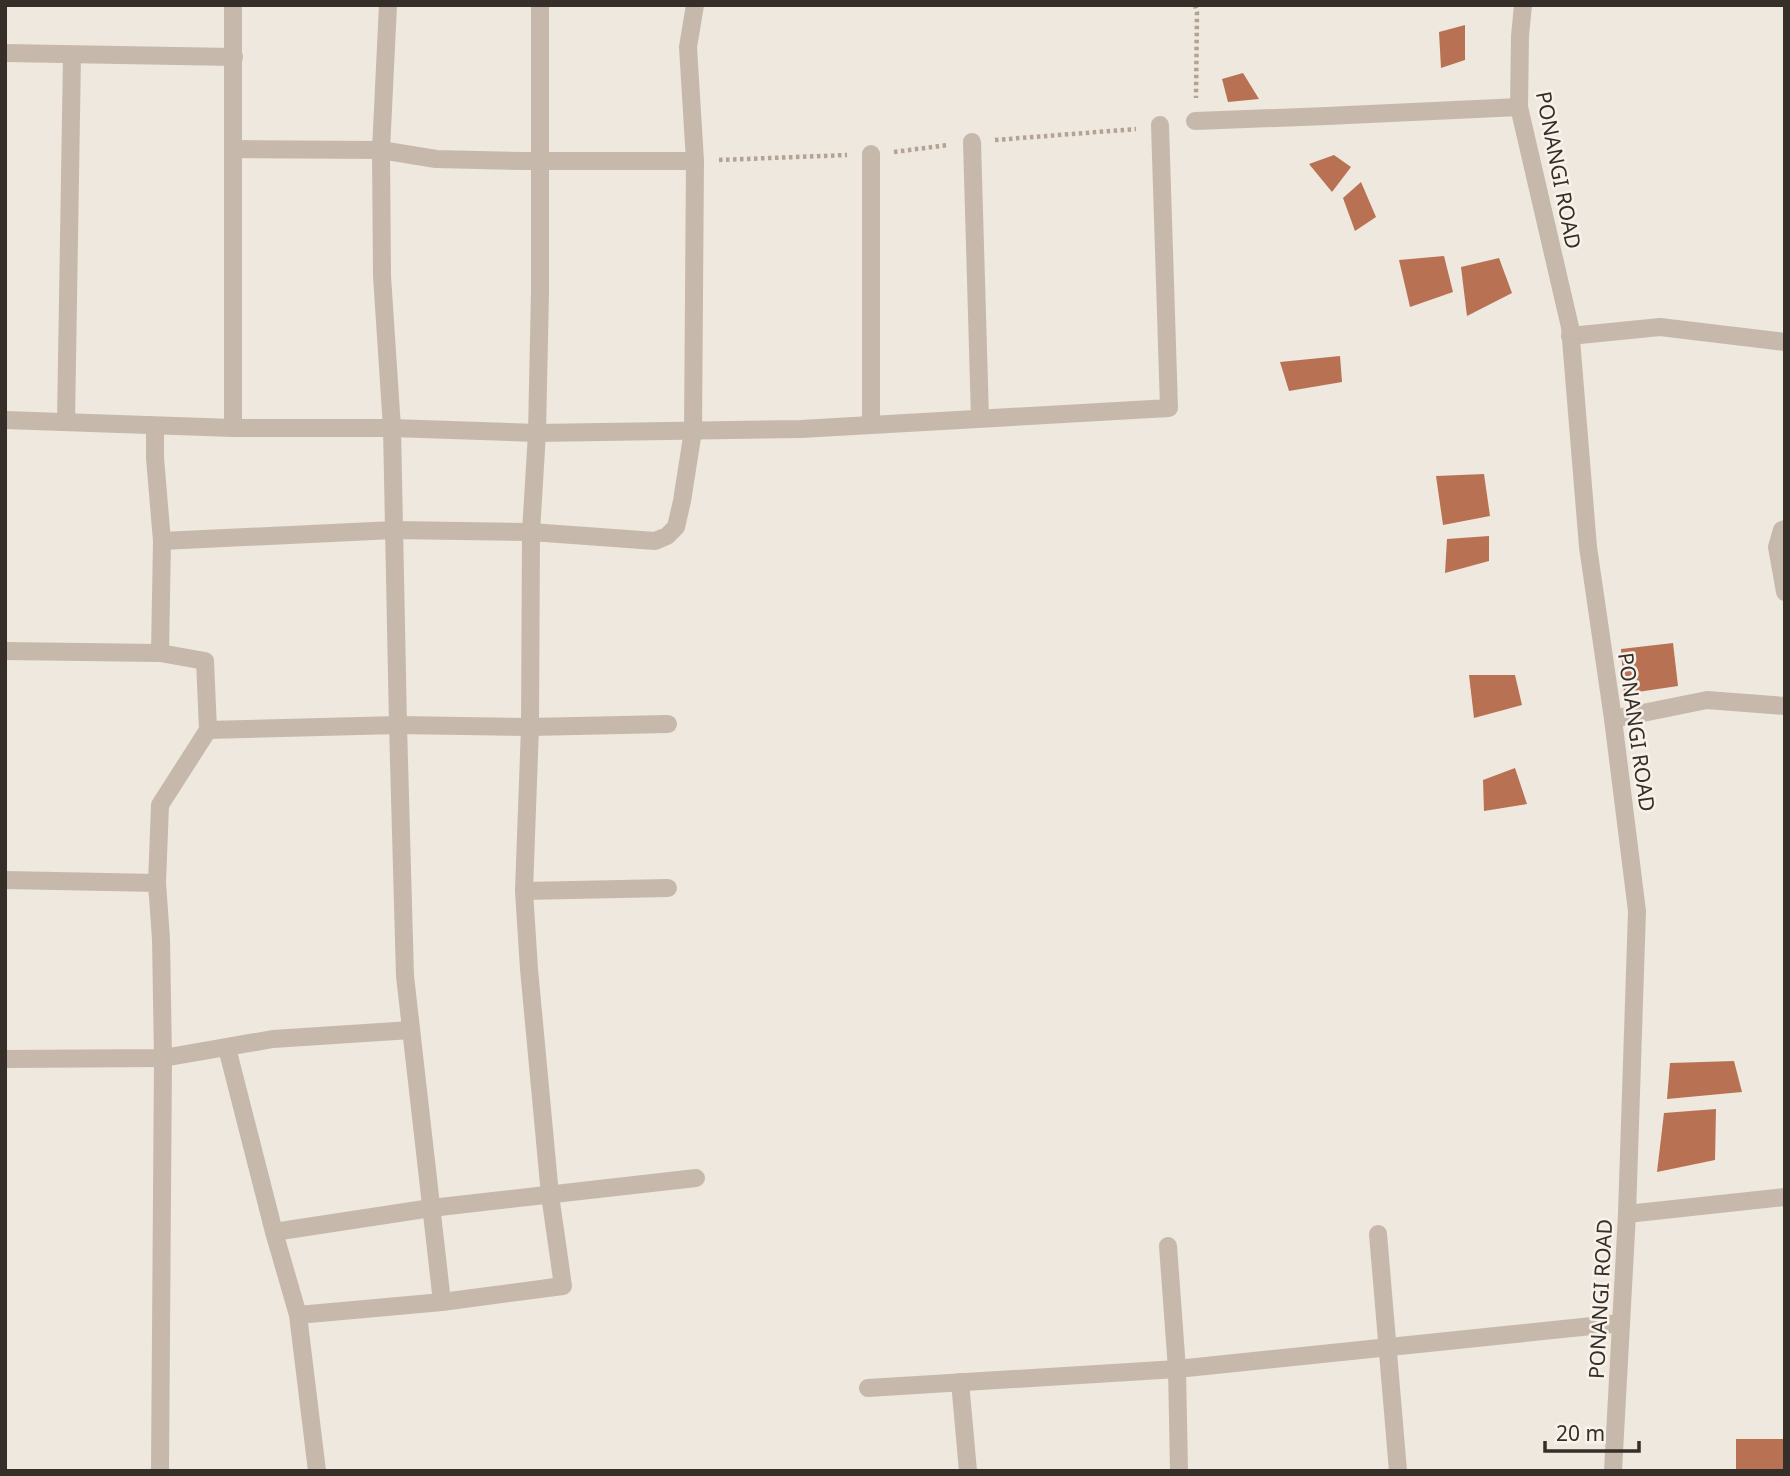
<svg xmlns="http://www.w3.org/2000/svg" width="1790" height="1476" viewBox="0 0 1790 1476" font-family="'Noto Sans',sans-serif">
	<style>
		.building { fill: #b87253 }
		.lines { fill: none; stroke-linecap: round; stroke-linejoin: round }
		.path { stroke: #b2a395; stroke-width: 4.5; stroke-dasharray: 3.5 3.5; stroke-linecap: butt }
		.minor { stroke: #c6b9ab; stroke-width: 18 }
		.tertiary { stroke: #c6b9ab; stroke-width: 18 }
		.labels { text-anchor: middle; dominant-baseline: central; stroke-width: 5; stroke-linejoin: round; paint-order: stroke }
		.street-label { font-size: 21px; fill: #352e29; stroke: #f8f2ea }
	</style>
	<rect width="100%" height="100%" fill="#efe8de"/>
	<g class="building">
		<path d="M 1465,25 L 1465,60 L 1441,68 L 1439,32 Z"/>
		<path d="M 1243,73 L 1259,99 L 1228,102 L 1222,79 Z"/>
		<path d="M 1334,155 L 1351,167 L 1332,192 L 1309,164 Z"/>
		<path d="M 1361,182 L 1376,217 L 1355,231 L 1343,198 Z"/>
		<path d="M 1444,256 L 1453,292 L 1410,307 L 1399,260 Z"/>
		<path d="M 1499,258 L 1512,293 L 1467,316 L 1461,267 Z"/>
		<path d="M 1340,356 L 1342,382 L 1289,391 L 1280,362 Z"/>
		<path d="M 1484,474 L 1490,516 L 1443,525 L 1436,476 Z"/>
		<path d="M 1489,536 L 1489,561 L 1445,573 L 1447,539 Z"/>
		<path d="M 1673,643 L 1678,686 L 1624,694 L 1621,649 Z"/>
		<path d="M 1469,675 L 1515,675 L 1522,705 L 1474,718 Z"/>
		<path d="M 1515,768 L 1527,804 L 1484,811 L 1483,780 Z"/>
		<path d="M 1734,1061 L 1742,1092 L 1667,1099 L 1670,1063 Z"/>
		<path d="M 1716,1109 L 1715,1160 L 1657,1172 L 1664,1113 Z"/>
		<rect x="1736" y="1439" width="49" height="32"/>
	</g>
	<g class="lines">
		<g class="path">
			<path d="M 1195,5 L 1197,12 L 1196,98"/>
			<path d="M 995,140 L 1136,129"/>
			<path d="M 894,152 L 948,145"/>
			<path d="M 719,160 L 847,155"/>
		</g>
		<g class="minor">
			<path d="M 233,5 L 233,428 L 392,428 L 537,433 L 801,429 L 1169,408 L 1160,125"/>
			<path d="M 388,5 L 381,150 L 382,276 L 392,428 L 398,725 L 405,976 L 442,1302"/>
			<path d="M 5,53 L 234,57"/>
			<path d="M 1195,121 L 1327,116 L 1519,107"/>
			<path d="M 972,142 L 980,418"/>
			<path d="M 871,154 L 871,424"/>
			<path d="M 695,161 L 688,47 L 695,5"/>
			<path d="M 1570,336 L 1660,327 L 1785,342"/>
			<path d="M 5,420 L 233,428"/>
			<path d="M 66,422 L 72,55"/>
			<path d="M 155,426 L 155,458 L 162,541 L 394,530 L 531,532 L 655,541 L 667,536 L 676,527 L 682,501 L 693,431 L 695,161 L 524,161 L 436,159 L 381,150 L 234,149"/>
			<path d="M 1785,529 L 1782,530 L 1777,547 L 1785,592"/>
			<path d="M 162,541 L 160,653 L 205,661 L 208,730 L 398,725 L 530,727 L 668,724"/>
			<path d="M 5,651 L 160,653"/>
			<path d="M 1613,719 L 1707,700 L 1785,706"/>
			<path d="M 5,880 L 157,883"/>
			<path d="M 524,891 L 668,888"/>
			<path d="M 227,1048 L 274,1232 L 298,1315 L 317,1471"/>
			<path d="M 5,1059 L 163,1058 L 273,1039 L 411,1030"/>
			<path d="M 1627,1214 L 1785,1197"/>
			<path d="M 274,1232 L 431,1208 L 696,1178"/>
			<path d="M 1378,1234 L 1398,1471"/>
			<path d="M 1168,1246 L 1177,1369 L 1179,1471"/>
			<path d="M 298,1315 L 442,1302 L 563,1286 L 550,1195 L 529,969 L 524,891 L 530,727 L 531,532 L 537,433 L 540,291 L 540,5"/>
			<path d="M 960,1382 L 968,1471"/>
			<path d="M 868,1388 L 1177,1369 L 1621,1323"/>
			<path d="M 160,1471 L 163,1058 L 161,939 L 157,883 L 160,805 L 208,730"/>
		</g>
		<path class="tertiary" d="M 1523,5 L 1520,36 L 1519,107 L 1570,327 L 1588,547 L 1613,719 L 1637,911 L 1627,1214 L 1613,1471"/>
	</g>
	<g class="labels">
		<g class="street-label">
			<text transform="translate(1559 170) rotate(79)">PONANGI ROAD</text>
			<text transform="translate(1637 732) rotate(82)">PONANGI ROAD</text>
			<text transform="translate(1600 1299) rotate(-87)">PONANGI ROAD</text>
		</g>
	</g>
	<rect width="1790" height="1476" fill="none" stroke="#352e29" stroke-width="14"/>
	<path d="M1545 1441v10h94v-10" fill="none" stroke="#352e29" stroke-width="3.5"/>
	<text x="1556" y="1441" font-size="21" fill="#352e29" stroke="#f8f2ea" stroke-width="5" paint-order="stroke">20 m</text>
</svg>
